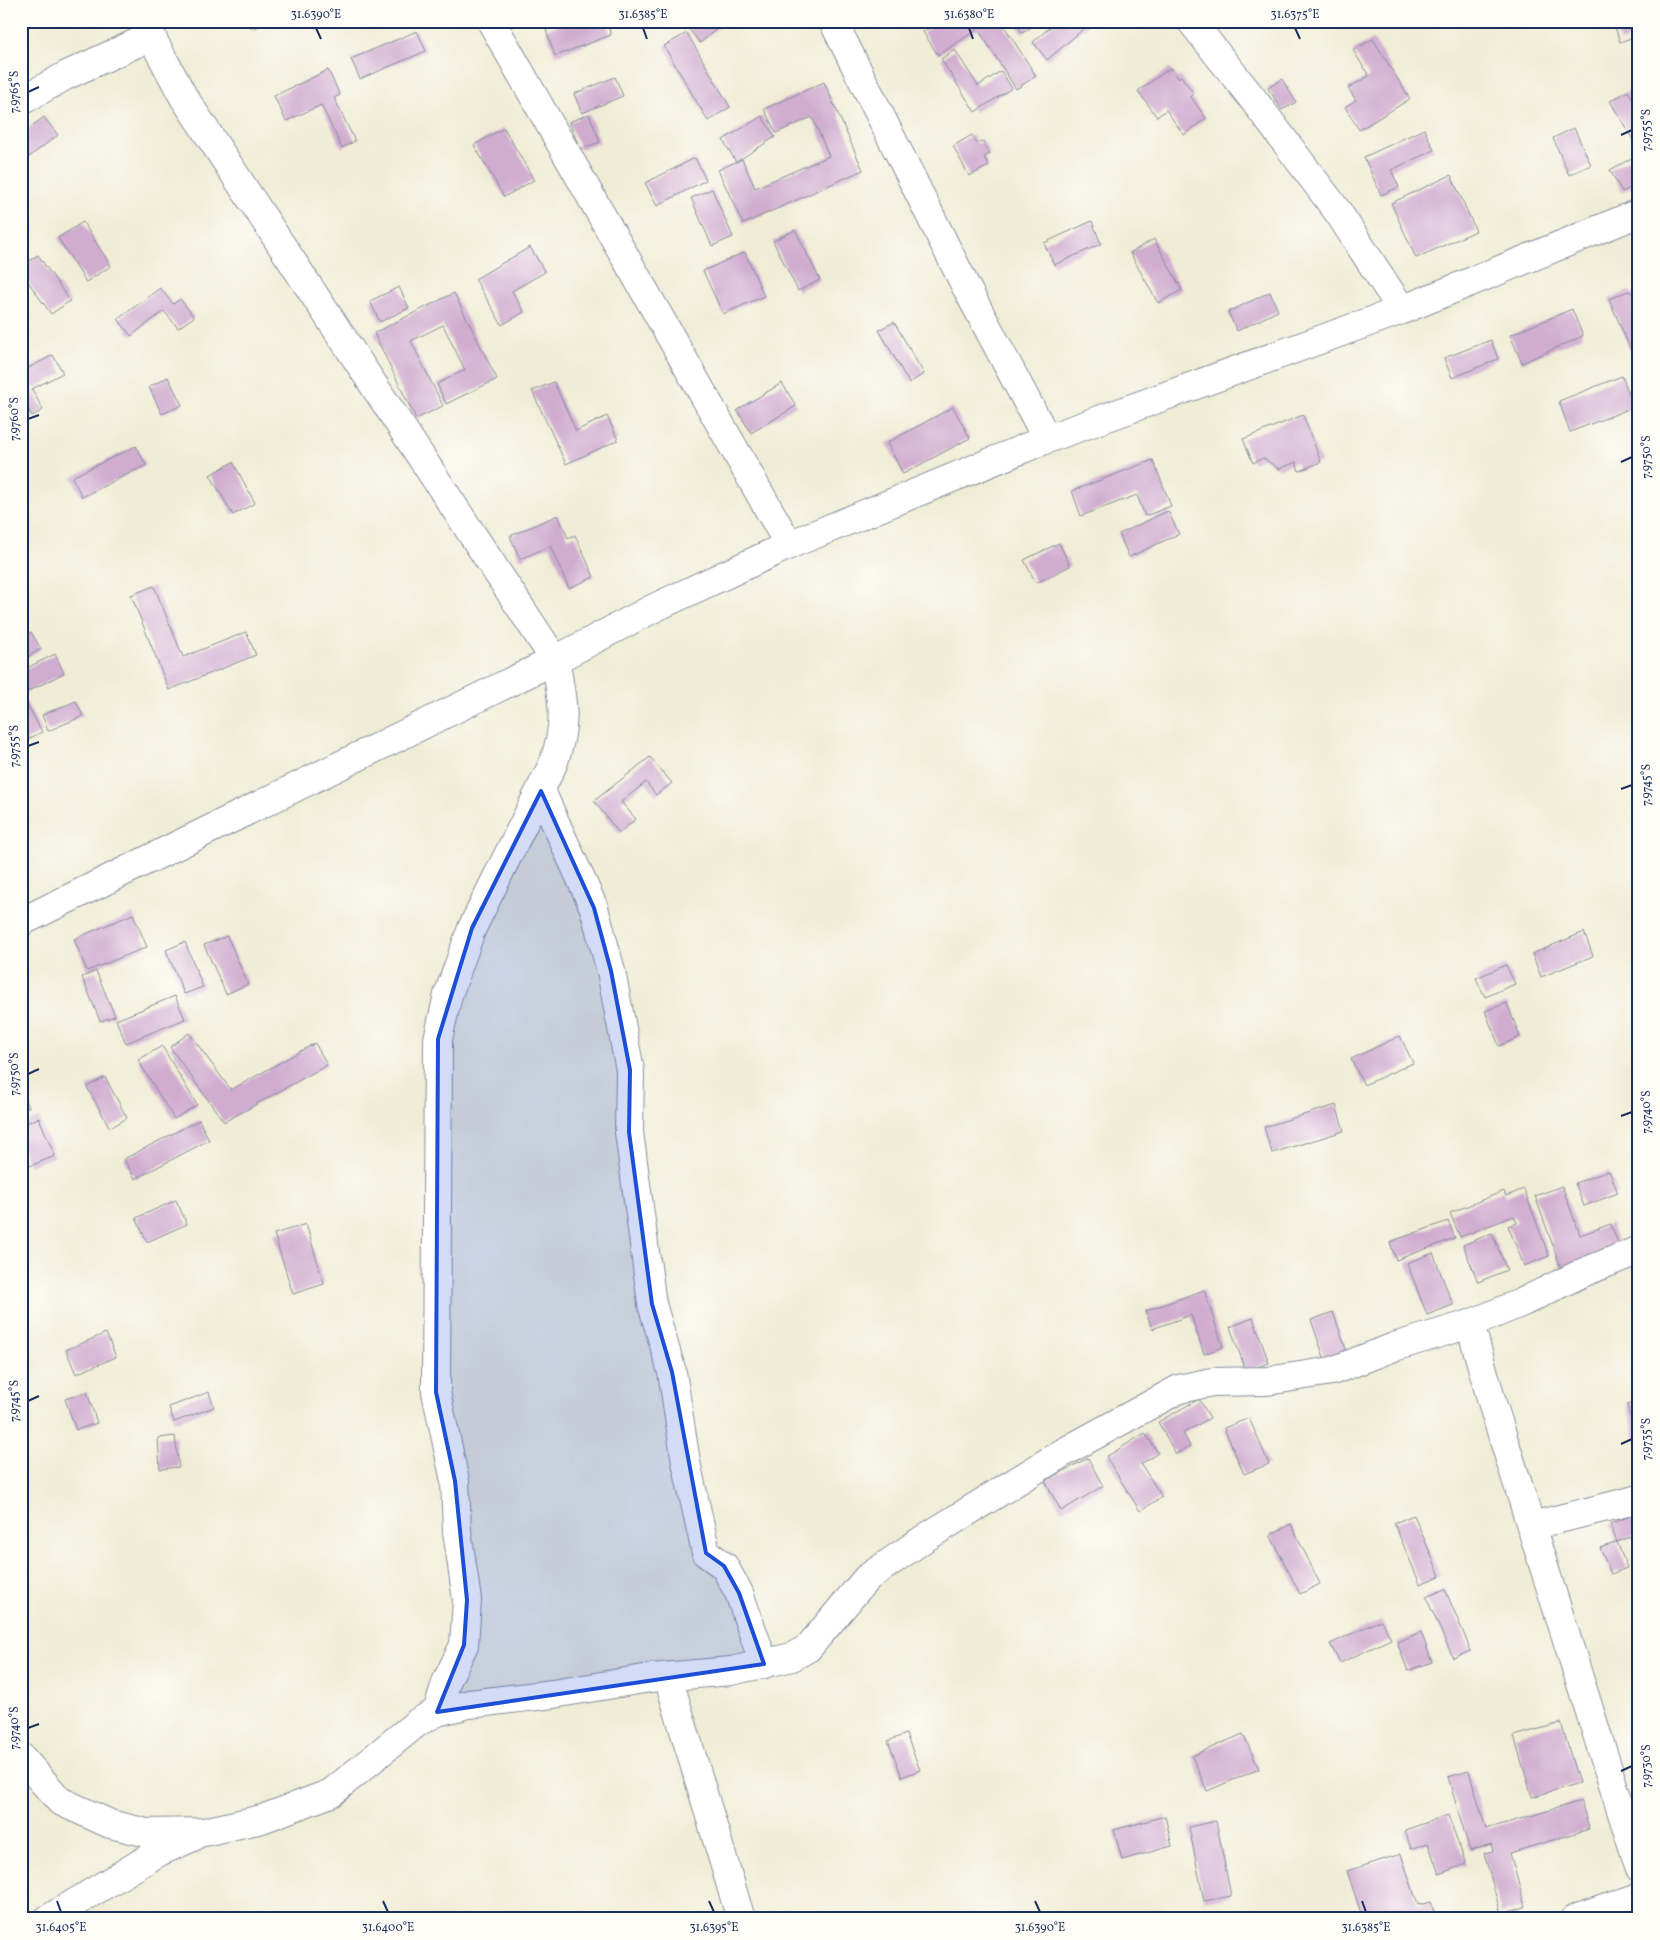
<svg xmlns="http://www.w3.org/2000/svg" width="1660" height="1940" viewBox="0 0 1660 1940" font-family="Vollkorn,serif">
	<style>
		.building { fill: #d0acd0 }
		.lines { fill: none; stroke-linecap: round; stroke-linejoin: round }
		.minor-casing { stroke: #868e9a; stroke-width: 30 }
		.minor { stroke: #fff; stroke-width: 28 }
		.marked { fill: #1d4ed8; fill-opacity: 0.2; stroke: #1d4ed8; stroke-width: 4; stroke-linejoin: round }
		.ticks { fill: none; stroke: #1b2f5e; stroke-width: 2 }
		.neatline { fill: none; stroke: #1b2f5e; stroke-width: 2 }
		.ticks-label { font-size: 12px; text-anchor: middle; fill: #1b2f5e }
	</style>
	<rect width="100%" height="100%" fill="#fdfcf7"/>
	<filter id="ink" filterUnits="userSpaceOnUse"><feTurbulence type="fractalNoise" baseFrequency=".02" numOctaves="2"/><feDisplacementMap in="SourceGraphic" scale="10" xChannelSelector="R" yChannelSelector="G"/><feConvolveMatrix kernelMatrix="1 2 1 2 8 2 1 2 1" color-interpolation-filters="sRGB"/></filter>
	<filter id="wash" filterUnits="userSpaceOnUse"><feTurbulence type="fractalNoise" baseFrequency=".0096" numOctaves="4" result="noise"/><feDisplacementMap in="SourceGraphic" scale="20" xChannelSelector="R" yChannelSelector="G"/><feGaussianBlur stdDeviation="1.12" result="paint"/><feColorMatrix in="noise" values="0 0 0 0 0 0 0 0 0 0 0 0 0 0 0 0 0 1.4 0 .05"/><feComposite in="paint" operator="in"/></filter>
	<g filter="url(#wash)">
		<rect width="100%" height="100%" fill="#f0ecd5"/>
		<g id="blocks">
			<g class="building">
				<path d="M 248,21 L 270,21 L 252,29 Z"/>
				<path d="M 571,21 L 606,21 L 611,35 L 555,56 L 546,30 Z"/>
				<path d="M 695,21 L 716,21 L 720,26 L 700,43 L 688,28 Z"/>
				<path d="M 940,21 L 1001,21 L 1036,76 L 1016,89 L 978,29 L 938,55 L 923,32 Z"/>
				<path d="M 1015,21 L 1036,21 L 1038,23 L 1022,33 Z"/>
				<path d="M 1057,21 L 1085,21 L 1088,25 L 1047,60 L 1033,42 Z"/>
				<path d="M 1613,21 L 1639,21 L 1639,35 L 1620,42 Z"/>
				<path d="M 417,31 L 426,51 L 360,79 L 351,59 Z"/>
				<path d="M 687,33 L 730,107 L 708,121 L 664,46 Z"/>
				<path d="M 1373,39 L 1410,99 L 1359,130 L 1345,107 L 1356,100 L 1348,88 L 1369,76 L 1353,50 Z"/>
				<path d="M 955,50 L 978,86 L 1001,71 L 1012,88 L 975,112 L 941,59 Z"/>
				<path d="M 1170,68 L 1178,78 L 1181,76 L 1194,94 L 1191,97 L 1206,118 L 1184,135 L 1166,110 L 1157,117 L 1138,91 Z"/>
				<path d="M 328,70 L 340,95 L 334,98 L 355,141 L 342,148 L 321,105 L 286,121 L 274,96 Z"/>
				<path d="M 615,77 L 623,96 L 582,113 L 574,94 Z"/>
				<path d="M 1282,79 L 1296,102 L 1282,110 L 1268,88 Z"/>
				<path d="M 824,82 L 863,170 L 743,224 L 718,170 L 742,159 L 755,188 L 829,156 L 812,117 L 776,133 L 764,109 Z"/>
				<path d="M 1628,91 L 1639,110 L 1639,150 L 1610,101 Z"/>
				<path d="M 589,114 L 600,142 L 580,149 L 569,122 Z"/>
				<path d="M 762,116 L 775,137 L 736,162 L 723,140 Z"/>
				<path d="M 44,117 L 58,135 L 21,163 L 21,134 Z"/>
				<path d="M 504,128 L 534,180 L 504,197 L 474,145 Z"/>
				<path d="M 1574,128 L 1591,165 L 1569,175 L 1553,138 Z"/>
				<path d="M 1424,129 L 1434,150 L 1391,170 L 1399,187 L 1381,195 L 1364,157 Z"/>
				<path d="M 972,135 L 977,144 L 983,141 L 990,154 L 984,157 L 989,166 L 969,176 L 953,146 Z"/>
				<path d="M 1639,154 L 1639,183 L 1622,192 L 1610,170 Z"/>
				<path d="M 695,158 L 706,180 L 657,206 L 645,183 Z"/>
				<path d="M 1451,175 L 1476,231 L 1416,258 L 1391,203 Z"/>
				<path d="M 712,189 L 733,237 L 712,246 L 691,198 Z"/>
				<path d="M 1092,221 L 1101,244 L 1054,265 L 1044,243 Z"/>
				<path d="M 83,222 L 111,266 L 86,282 L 58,238 Z"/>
				<path d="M 795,230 L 820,280 L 798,291 L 773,241 Z"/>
				<path d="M 1154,239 L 1182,290 L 1158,303 L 1130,253 Z"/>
				<path d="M 530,247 L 545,272 L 512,291 L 524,312 L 502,325 L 475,279 Z"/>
				<path d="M 745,252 L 764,296 L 723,314 L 703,271 Z"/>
				<path d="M 38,255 L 70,301 L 51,314 L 21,272 L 21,266 Z"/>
				<path d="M 399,287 L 409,308 L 380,322 L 370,301 Z"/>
				<path d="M 160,288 L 173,304 L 180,299 L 194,317 L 178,328 L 164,311 L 131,336 L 118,319 Z"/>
				<path d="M 1628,291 L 1639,296 L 1639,351 L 1632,353 L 1609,299 Z"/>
				<path d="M 1270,292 L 1278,311 L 1237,331 L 1228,312 Z"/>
				<path d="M 454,293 L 497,379 L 446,404 L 437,384 L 465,370 L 443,325 L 411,341 L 443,406 L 416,419 L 374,333 Z"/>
				<path d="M 1572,309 L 1583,336 L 1522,363 L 1510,335 Z"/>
				<path d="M 894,322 L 924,374 L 909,383 L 879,330 Z"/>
				<path d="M 1491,340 L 1498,359 L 1452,378 L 1444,358 Z"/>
				<path d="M 53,355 L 63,373 L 32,389 L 43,410 L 32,416 L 21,396 L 21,372 Z"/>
				<path d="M 1622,376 L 1634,407 L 1570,432 L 1559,401 Z"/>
				<path d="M 168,377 L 182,405 L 162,414 L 149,387 Z"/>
				<path d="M 554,382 L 576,431 L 607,416 L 618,440 L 566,464 L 532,391 Z"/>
				<path d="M 782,383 L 796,406 L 751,433 L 737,410 Z"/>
				<path d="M 953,407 L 970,438 L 903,474 L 887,443 Z"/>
				<path d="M 1303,415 L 1321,462 L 1299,471 L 1296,462 L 1279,469 L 1263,458 L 1253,463 L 1243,439 Z"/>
				<path d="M 136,446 L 146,465 L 82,497 L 72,477 Z"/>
				<path d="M 1153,460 L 1171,506 L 1145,516 L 1137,495 L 1081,516 L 1072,491 Z"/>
				<path d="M 233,462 L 255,503 L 233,515 L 210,475 Z"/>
				<path d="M 1168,511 L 1179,534 L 1129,557 L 1119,534 Z"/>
				<path d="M 558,515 L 568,538 L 575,535 L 594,577 L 569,588 L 550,546 L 520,559 L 510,536 Z"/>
				<path d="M 1059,543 L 1070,566 L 1036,583 L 1024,560 Z"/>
				<path d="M 154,586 L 183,657 L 246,632 L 256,655 L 169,690 L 131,595 Z"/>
				<path d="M 31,632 L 41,649 L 21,661 L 21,638 Z"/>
				<path d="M 55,654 L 64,673 L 21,695 L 21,671 Z"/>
				<path d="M 25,700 L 42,732 L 24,741 L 21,736 L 21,702 Z"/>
				<path d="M 76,701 L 83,716 L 48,731 L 42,715 Z"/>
				<path d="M 650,757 L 672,783 L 656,795 L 646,782 L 621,802 L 636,819 L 619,833 L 594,801 Z"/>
				<path d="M 133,914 L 147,947 L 87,971 L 74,939 Z"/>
				<path d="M 1584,932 L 1593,956 L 1541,977 L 1532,954 Z"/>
				<path d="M 227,936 L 248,984 L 226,994 L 204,945 Z"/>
				<path d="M 185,942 L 203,987 L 184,994 L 166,950 Z"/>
				<path d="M 1506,965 L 1515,984 L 1485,997 L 1476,978 Z"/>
				<path d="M 96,971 L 115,1016 L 100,1021 L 82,977 Z"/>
				<path d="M 175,996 L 185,1019 L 126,1043 L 116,1020 Z"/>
				<path d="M 1507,1003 L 1520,1037 L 1499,1046 L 1485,1011 Z"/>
				<path d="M 189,1033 L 231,1090 L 315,1043 L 327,1065 L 224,1122 L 170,1047 Z"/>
				<path d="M 1400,1036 L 1413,1063 L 1364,1085 L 1351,1059 Z"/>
				<path d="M 162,1046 L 197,1105 L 174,1119 L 138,1060 Z"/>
				<path d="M 105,1077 L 127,1118 L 110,1128 L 87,1087 Z"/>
				<path d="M 21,1091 L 29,1107 L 21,1110 Z"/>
				<path d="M 1336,1105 L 1344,1131 L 1272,1153 L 1264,1127 Z"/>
				<path d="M 39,1118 L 55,1156 L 30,1166 L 21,1145 L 21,1125 Z"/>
				<path d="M 199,1120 L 209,1140 L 135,1179 L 124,1159 Z"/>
				<path d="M 1609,1171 L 1618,1193 L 1584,1206 L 1575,1183 Z"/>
				<path d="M 1562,1186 L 1580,1235 L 1611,1224 L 1620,1249 L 1562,1271 L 1535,1196 Z"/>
				<path d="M 1524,1189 L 1549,1256 L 1524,1266 L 1508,1226 L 1517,1223 L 1514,1216 L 1460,1237 L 1450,1213 L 1504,1191 L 1506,1196 Z"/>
				<path d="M 176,1200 L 187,1224 L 147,1242 L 136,1218 Z"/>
				<path d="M 1448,1221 L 1455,1238 L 1396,1260 L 1390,1242 Z"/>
				<path d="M 306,1224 L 324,1284 L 293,1294 L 274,1234 Z"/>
				<path d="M 1492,1233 L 1507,1270 L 1478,1282 L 1463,1245 Z"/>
				<path d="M 1433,1253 L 1453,1305 L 1427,1315 L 1407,1263 Z"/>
				<path d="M 1204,1290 L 1223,1347 L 1204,1354 L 1191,1315 L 1152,1329 L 1146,1311 Z"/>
				<path d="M 1333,1312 L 1347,1352 L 1325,1360 L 1311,1320 Z"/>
				<path d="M 1253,1318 L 1269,1363 L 1246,1371 L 1230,1327 Z"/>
				<path d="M 106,1333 L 116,1357 L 76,1374 L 66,1350 Z"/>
				<path d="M 87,1392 L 97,1423 L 76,1430 L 65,1399 Z"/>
				<path d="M 209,1392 L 214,1407 L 174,1422 L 169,1407 Z"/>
				<path d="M 1199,1399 L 1210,1418 L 1183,1433 L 1190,1446 L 1176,1454 L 1158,1422 Z"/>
				<path d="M 1639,1401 L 1639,1445 L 1638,1445 L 1627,1405 Z"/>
				<path d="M 1249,1418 L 1269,1464 L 1244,1474 L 1224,1428 Z"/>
				<path d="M 1145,1433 L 1158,1453 L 1141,1464 L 1162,1497 L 1140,1511 L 1106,1457 Z"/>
				<path d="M 175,1436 L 179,1467 L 160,1469 L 158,1438 Z"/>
				<path d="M 1088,1458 L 1103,1486 L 1061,1511 L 1045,1481 Z"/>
				<path d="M 1639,1512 L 1639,1533 L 1617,1542 L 1610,1524 Z"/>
				<path d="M 1414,1515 L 1440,1576 L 1420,1584 L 1394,1523 Z"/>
				<path d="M 1291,1524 L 1320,1584 L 1300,1594 L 1270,1535 Z"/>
				<path d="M 1617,1542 L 1627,1568 L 1611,1574 L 1600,1548 Z"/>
				<path d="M 1445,1589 L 1471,1651 L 1453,1658 L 1426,1597 Z"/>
				<path d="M 1381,1620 L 1391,1639 L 1340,1663 L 1330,1644 Z"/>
				<path d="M 1421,1632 L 1432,1662 L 1408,1671 L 1397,1642 Z"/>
				<path d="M 1561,1723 L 1579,1783 L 1532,1797 L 1514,1736 Z"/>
				<path d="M 906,1734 L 920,1770 L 902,1777 L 888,1741 Z"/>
				<path d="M 1243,1734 L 1259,1769 L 1207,1791 L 1192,1756 Z"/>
				<path d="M 1469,1771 L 1486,1829 L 1581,1801 L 1589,1829 L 1510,1853 L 1525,1907 L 1501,1914 L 1484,1853 L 1493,1851 L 1491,1844 L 1470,1851 L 1448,1777 Z"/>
				<path d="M 1448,1815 L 1466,1864 L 1439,1874 L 1428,1843 L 1411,1849 L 1405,1830 Z"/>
				<path d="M 1165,1816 L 1172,1846 L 1122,1860 L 1114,1830 Z"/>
				<path d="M 1216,1821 L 1231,1896 L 1204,1901 L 1189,1827 Z"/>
				<path d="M 1401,1854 L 1418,1905 L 1431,1902 L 1436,1919 L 1355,1919 L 1362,1916 L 1347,1871 Z"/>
			</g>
		</g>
	</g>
	<g filter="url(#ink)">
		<use href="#blocks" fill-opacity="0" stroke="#868e9a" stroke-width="1"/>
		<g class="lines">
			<defs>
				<g id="minor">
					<path d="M 143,21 L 183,96 L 555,660 C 563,702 568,723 553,764 L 472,928 L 448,995 L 438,1039 L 436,1392 L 455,1481 L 457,1531 L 467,1600 L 464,1645 L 447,1680 L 437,1712"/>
					<path d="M 491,21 L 789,545"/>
					<path d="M 833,21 L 966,287 L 1047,439"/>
					<path d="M 1191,21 L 1253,99 L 1338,212 L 1402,310"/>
					<path d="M 21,101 L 67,75 L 152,36"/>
					<path d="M 541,791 L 594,908 L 611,971 L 630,1070 L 629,1132 L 652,1304 L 672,1372 L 686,1462 L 706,1553 L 724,1566 L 739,1593 L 764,1664"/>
					<path d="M 21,922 L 555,660 L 654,608 L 789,545 L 1047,439 L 1402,310 L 1639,213"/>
					<path d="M 1470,1324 L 1494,1409 L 1639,1867"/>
					<path d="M 1531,1526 L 1639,1499"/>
					<path d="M 668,1677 L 741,1919"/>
					<path d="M 21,1757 L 60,1801 L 110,1824 L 147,1833 L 204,1832 L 262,1819 L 331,1793 L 418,1722 L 437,1712 L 469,1704 L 553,1694 L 650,1678 L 731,1671 L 792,1657 L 808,1648 L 867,1578 L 925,1538 L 1064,1452 L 1179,1389 L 1212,1382 L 1267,1381 L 1332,1371 L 1394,1347 L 1470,1324 L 1523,1302 L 1582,1273 L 1639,1250"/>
					<path d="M 48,1919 L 159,1852 L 193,1837"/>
					<path d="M 1575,1919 L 1639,1897"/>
				</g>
			</defs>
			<use href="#minor" class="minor-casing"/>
			<use href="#minor" class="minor"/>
		</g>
	</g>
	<path class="marked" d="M 541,791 L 594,908 L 611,971 L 630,1070 L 629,1132 L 652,1304 L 672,1372 L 706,1553 L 724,1566 L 739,1593 L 764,1664 L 437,1712 L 464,1645 L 467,1600 L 455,1481 L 436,1392 L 438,1039 L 472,928 Z"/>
	<path class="ticks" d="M 316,28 L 321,39M 643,28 L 647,39M 969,28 L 973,39M 1295,28 L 1300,39M 28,92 L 39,87M 1621,135 L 1632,130M 28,419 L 39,415M 1621,462 L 1632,457M 28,746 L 39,742M 1621,789 L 1632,785M 28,1074 L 39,1069M 1621,1116 L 1632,1112M 28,1401 L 39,1396M 1621,1444 L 1632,1439M 28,1728 L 39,1724M 1621,1771 L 1632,1766M 57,1901 L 61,1912M 383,1901 L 388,1912M 709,1901 L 714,1912M 1035,1901 L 1040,1912M 1362,1901 L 1366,1912"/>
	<rect width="1660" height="1940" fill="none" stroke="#fdfcf7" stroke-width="55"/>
	<rect x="28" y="28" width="1604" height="1884" class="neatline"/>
	<g class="ticks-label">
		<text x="316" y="18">31.6390°E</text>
		<text x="643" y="18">31.6385°E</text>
		<text x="969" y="18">31.6380°E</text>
		<text x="1295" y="18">31.6375°E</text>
		<text transform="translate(14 92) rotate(-90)" y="4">7.9765°S</text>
		<text transform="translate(1646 130) rotate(-90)" y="4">7.9755°S</text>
		<text transform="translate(14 419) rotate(-90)" y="4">7.9760°S</text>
		<text transform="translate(1646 457) rotate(-90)" y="4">7.9750°S</text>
		<text transform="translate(14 746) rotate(-90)" y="4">7.9755°S</text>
		<text transform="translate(1646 785) rotate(-90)" y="4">7.9745°S</text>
		<text transform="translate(14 1074) rotate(-90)" y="4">7.9750°S</text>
		<text transform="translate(1646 1112) rotate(-90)" y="4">7.9740°S</text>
		<text transform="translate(14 1401) rotate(-90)" y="4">7.9745°S</text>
		<text transform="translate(1646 1439) rotate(-90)" y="4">7.9735°S</text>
		<text transform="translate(14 1728) rotate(-90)" y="4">7.9740°S</text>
		<text transform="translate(1646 1766) rotate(-90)" y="4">7.9730°S</text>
		<text x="61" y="1931">31.6405°E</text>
		<text x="388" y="1931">31.6400°E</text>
		<text x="714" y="1931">31.6395°E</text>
		<text x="1040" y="1931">31.6390°E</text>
		<text x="1366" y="1931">31.6385°E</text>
	</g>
</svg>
